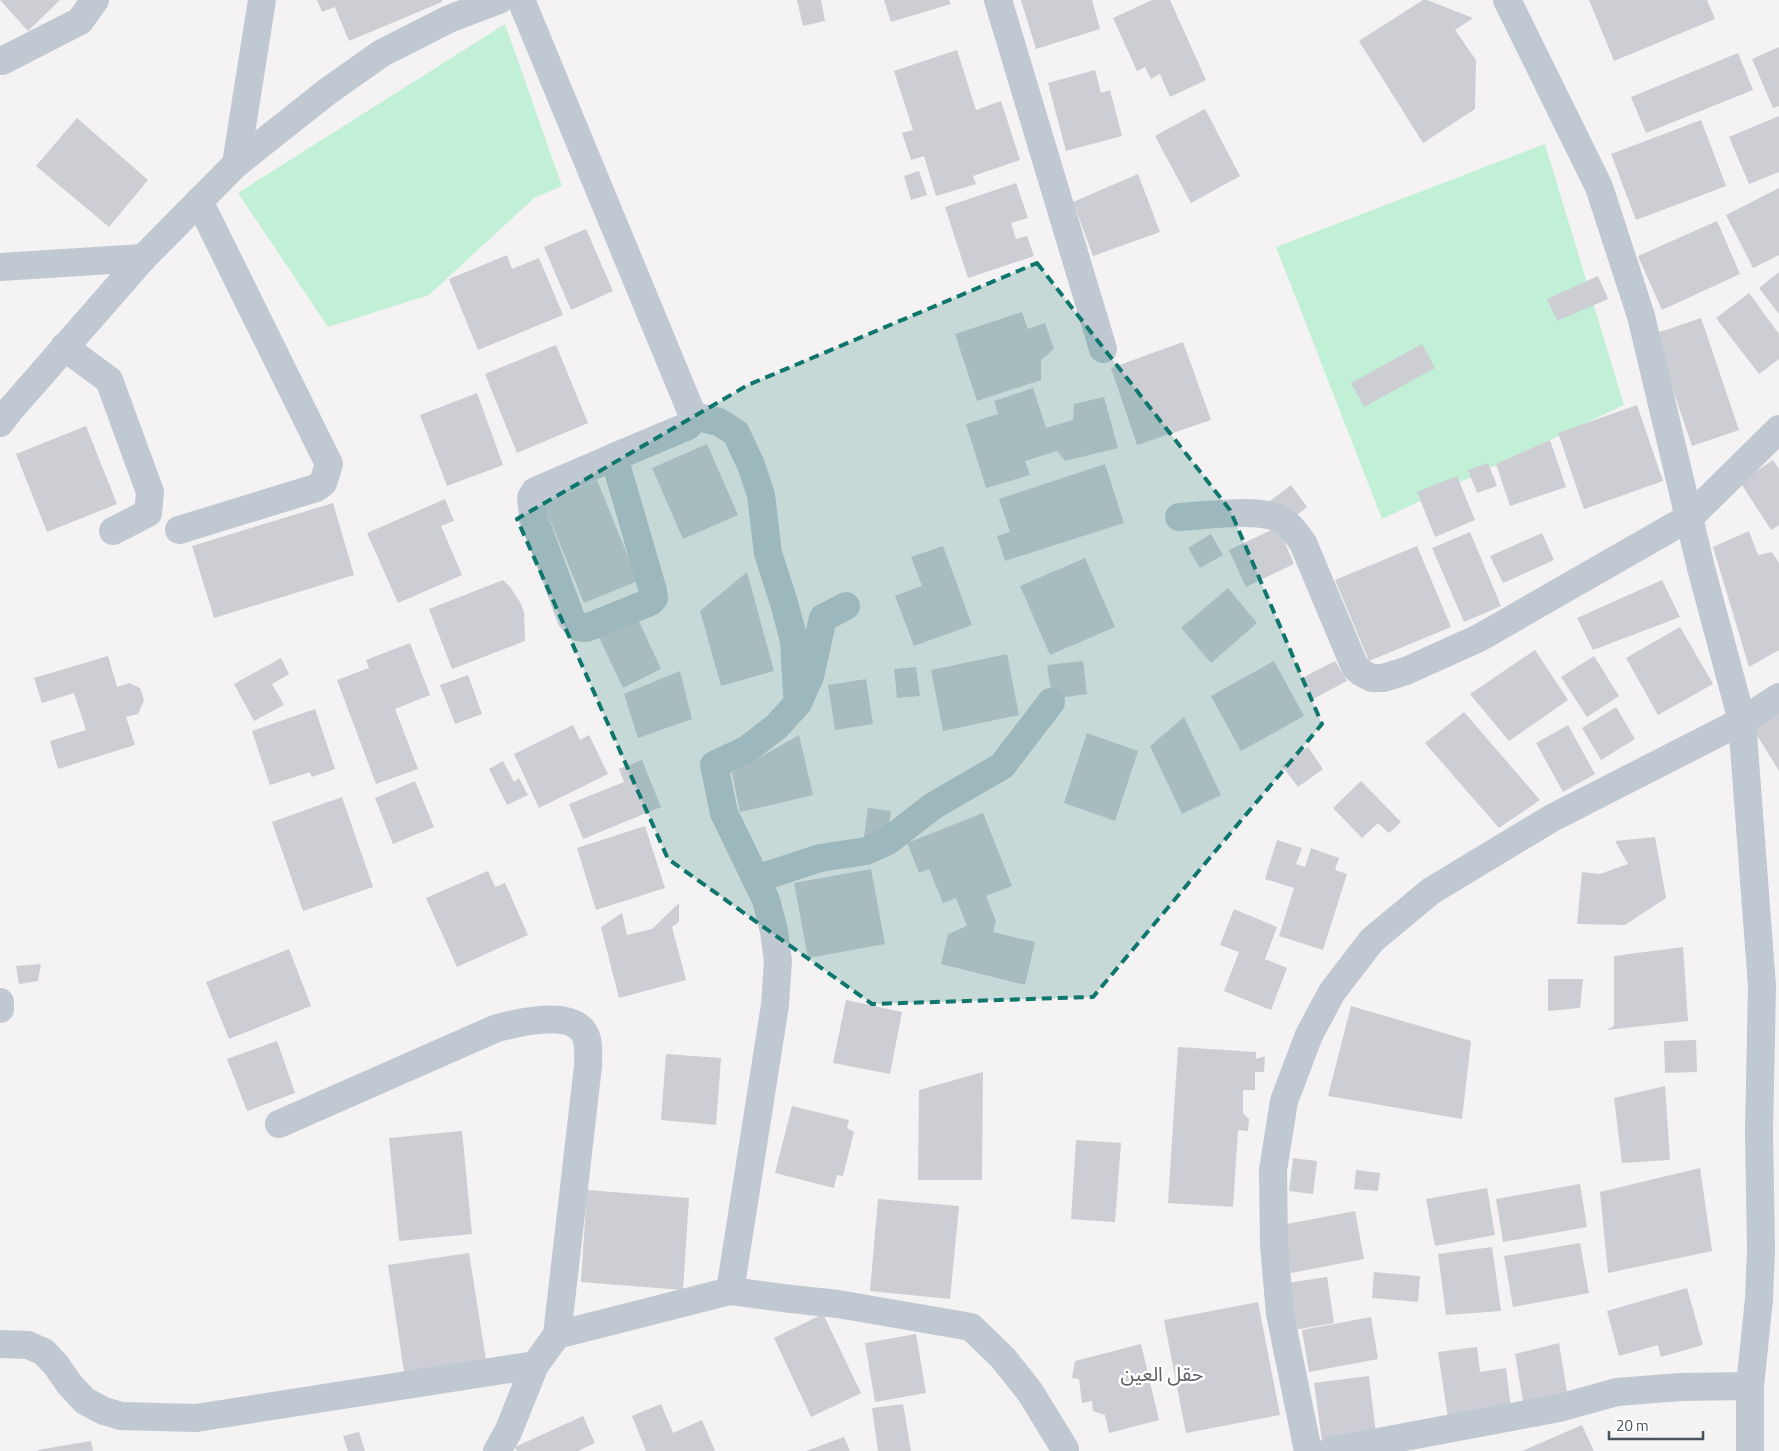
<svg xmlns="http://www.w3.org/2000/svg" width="1779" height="1451" viewBox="0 0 1779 1451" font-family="'Titillium Web','Noto Sans Arabic',sans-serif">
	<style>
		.green { fill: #c2f0d7 }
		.building { fill: #ccced4 }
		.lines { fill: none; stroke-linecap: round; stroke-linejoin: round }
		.minor { stroke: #c0c8d1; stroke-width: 28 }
		.marked { fill: #0f766e; fill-opacity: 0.2; stroke: #0f766e; stroke-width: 4; stroke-dasharray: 10 6; stroke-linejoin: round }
		.labels { text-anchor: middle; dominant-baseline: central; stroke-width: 5; stroke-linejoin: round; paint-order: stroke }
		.neighbourhood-label { font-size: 20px; fill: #5e6267; stroke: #fff }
	</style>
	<rect width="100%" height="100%" fill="#f4f2f2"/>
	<g class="green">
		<path d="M 505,24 L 562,186 L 534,198 L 429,295 L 328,327 L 238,193 Z"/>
		<path d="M 1545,144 L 1624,405 L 1382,519 L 1276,247 Z"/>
	</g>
	<g class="building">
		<path d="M 0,0 L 60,0 L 28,31 Z"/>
		<path d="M 317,0 L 442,0 L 442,2 L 349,41 L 335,7 L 322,12 Z"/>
		<path d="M 797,0 L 821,0 L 825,21 L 803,26 Z"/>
		<path d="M 884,0 L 949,0 L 951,4 L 891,22 Z"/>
		<path d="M 1021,0 L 1092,0 L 1100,29 L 1036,49 Z"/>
		<path d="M 1152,0 L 1170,0 L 1206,80 L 1170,97 L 1160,74 L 1151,79 L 1145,67 L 1137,71 L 1113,18 Z"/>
		<path d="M 1423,0 L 1427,0 L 1473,18 L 1455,30 L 1476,60 L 1475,109 L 1423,143 L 1359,41 Z"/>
		<path d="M 1589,0 L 1707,0 L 1715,19 L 1614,61 Z"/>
		<path d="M 1779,47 L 1779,106 L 1773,108 L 1752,59 Z"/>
		<path d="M 957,50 L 976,110 L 1001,101 L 1020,160 L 973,176 L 976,184 L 936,196 L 924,156 L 911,160 L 902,133 L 913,130 L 894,71 Z"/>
		<path d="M 1738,53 L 1753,90 L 1646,133 L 1631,97 Z"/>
		<path d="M 1095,70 L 1101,93 L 1110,90 L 1122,136 L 1066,151 L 1048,83 Z"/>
		<path d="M 1205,109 L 1240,176 L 1191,203 L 1155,136 Z"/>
		<path d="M 1779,116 L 1779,172 L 1749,184 L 1729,137 Z"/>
		<path d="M 77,118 L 148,180 L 109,227 L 36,166 Z"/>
		<path d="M 1701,120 L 1726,186 L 1636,220 L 1611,154 Z"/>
		<path d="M 919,171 L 927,195 L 911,200 L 904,176 Z"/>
		<path d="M 1138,174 L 1160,232 L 1093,256 L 1073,202 Z"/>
		<path d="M 1016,183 L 1028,218 L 1011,223 L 1016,239 L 1027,236 L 1034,256 L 968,278 L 945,207 Z"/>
		<path d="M 1779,188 L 1779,255 L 1753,268 L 1726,215 Z"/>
		<path d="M 1717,221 L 1740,274 L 1662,310 L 1638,256 Z"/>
		<path d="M 586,229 L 613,291 L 571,310 L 544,247 Z"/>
		<path d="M 507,255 L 512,269 L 539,258 L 563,315 L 478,350 L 449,279 Z"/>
		<path d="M 1779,272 L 1779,314 L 1759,288 Z"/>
		<path d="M 1598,276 L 1608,299 L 1557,321 L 1547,299 Z"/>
		<path d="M 1749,293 L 1779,334 L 1779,359 L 1759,374 L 1716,318 Z"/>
		<path d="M 1022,312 L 1028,329 L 1045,323 L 1054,349 L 1041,360 L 1041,380 L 977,401 L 955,334 Z"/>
		<path d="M 1701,318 L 1739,430 L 1692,446 L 1654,334 Z"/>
		<path d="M 1183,342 L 1211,420 L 1137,445 L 1111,368 Z"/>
		<path d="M 1422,344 L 1435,368 L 1364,407 L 1351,383 Z"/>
		<path d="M 556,345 L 588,423 L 517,453 L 485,374 Z"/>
		<path d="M 1033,388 L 1046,428 L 1073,420 L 1074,404 L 1104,397 L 1118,448 L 1065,461 L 1057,451 L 1025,461 L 1030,475 L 986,488 L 966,424 L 998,414 L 994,401 Z"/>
		<path d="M 477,393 L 503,465 L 447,486 L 420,415 Z"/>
		<path d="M 1637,405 L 1663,481 L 1584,509 L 1558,433 Z"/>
		<path d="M 86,426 L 117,504 L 47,532 L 16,454 Z"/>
		<path d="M 1550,440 L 1566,487 L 1510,506 L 1496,464 Z"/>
		<path d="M 707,444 L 738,515 L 683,539 L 652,468 Z"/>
		<path d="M 1773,460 L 1779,469 L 1779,525 L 1771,530 L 1740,482 Z"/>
		<path d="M 1488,463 L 1497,486 L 1477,493 L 1468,470 Z"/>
		<path d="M 1105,464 L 1124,523 L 1005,561 L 997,536 L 1010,532 L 999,499 Z"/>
		<path d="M 1457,476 L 1475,520 L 1435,537 L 1417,492 Z"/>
		<path d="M 597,480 L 638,581 L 584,603 L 543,503 Z"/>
		<path d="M 1291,485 L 1307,507 L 1287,523 L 1270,501 Z"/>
		<path d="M 445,499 L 454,521 L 441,526 L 462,575 L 398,603 L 367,533 Z"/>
		<path d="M 333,503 L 354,575 L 214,618 L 192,546 Z"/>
		<path d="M 1278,527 L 1294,564 L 1246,587 L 1229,550 Z"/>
		<path d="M 1749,531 L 1758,555 L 1772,552 L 1779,563 L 1779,650 L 1749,667 L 1713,547 Z"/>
		<path d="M 1470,532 L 1501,606 L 1464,622 L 1432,548 Z"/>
		<path d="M 1542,533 L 1554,560 L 1503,583 L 1490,556 Z"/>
		<path d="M 1211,534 L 1223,555 L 1200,568 L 1188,548 Z"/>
		<path d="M 943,546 L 972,625 L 914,646 L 895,596 L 922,586 L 911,557 Z"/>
		<path d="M 1417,546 L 1451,627 L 1369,661 L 1335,580 Z"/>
		<path d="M 1085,558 L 1115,627 L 1050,655 L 1020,586 Z"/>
		<path d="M 747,572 L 774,671 L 721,686 L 700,611 Z"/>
		<path d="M 503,580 L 510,587 L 520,602 L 524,612 L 525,641 L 452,669 L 429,609 Z"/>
		<path d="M 1662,580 L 1680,617 L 1593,650 L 1577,618 Z"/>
		<path d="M 1228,588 L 1257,623 L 1211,663 L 1181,628 Z"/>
		<path d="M 635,613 L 661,669 L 623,688 L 596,631 Z"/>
		<path d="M 1680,627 L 1713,684 L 1658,715 L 1626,658 Z"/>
		<path d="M 410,643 L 430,695 L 395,709 L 418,769 L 376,784 L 337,680 L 369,668 L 366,660 Z"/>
		<path d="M 1535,650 L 1568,700 L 1509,741 L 1470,694 Z"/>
		<path d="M 1007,654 L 1019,715 L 943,731 L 931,670 Z"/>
		<path d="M 108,656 L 117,687 L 129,683 L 140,688 L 144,700 L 138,714 L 126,717 L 135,745 L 58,769 L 50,741 L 86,730 L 74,693 L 42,703 L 34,678 Z"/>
		<path d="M 1594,656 L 1619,696 L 1587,717 L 1561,677 Z"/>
		<path d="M 281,658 L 289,674 L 272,684 L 284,705 L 254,721 L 234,684 Z"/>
		<path d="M 1083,661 L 1087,694 L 1052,699 L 1047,665 Z"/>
		<path d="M 1274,661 L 1304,716 L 1241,751 L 1211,696 Z"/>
		<path d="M 1335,661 L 1347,681 L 1313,699 L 1302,678 Z"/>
		<path d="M 916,667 L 920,696 L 897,698 L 894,669 Z"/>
		<path d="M 680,671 L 692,719 L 638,738 L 624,694 Z"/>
		<path d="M 468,675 L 482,714 L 455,724 L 440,685 Z"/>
		<path d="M 866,679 L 873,724 L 835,730 L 828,685 Z"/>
		<path d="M 1616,707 L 1635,739 L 1601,760 L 1582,728 Z"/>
		<path d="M 315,709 L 335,769 L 312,777 L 310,772 L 270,785 L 252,731 Z"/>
		<path d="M 1779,711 L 1779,771 L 1752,727 Z"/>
		<path d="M 1464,712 L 1540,800 L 1499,828 L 1425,743 Z"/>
		<path d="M 1184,717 L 1221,795 L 1182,814 L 1150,746 Z"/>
		<path d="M 573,725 L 580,740 L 589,735 L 608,774 L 539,808 L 514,754 Z"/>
		<path d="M 1568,725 L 1595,774 L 1563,792 L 1536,743 Z"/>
		<path d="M 1087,733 L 1138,751 L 1115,821 L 1064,803 Z"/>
		<path d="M 799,735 L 813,795 L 740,812 L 732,773 Z"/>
		<path d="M 1308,747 L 1323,769 L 1298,787 L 1282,766 Z"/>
		<path d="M 642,760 L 661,807 L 583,839 L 569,804 L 624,782 L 619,769 Z"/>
		<path d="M 503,761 L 514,782 L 519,778 L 528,795 L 507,805 L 489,769 Z"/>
		<path d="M 415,781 L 434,827 L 393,844 L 375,798 Z"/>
		<path d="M 1361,781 L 1401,822 L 1389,833 L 1378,823 L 1362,838 L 1333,808 Z"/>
		<path d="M 342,797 L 373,887 L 303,911 L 272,822 Z"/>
		<path d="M 868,808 L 891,811 L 887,841 L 864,837 Z"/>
		<path d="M 983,813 L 1012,886 L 986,896 L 996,921 L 993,932 L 1035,942 L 1025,985 L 941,964 L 948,934 L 967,926 L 956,898 L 943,903 L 929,869 L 919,873 L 907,843 Z"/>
		<path d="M 645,826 L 665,888 L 596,910 L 577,848 Z"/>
		<path d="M 1655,837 L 1666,898 L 1625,925 L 1577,924 L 1582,872 L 1600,874 L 1628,864 L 1615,841 Z"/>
		<path d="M 1277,840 L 1302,848 L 1296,864 L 1305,867 L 1311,848 L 1339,858 L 1335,870 L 1347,874 L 1323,950 L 1279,936 L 1294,888 L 1265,879 Z"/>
		<path d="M 871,869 L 885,944 L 808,958 L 794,883 Z"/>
		<path d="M 488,871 L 495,887 L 505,883 L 528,935 L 457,967 L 426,898 Z"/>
		<path d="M 679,903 L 679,922 L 672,927 L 686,980 L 619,998 L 601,927 L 622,913 L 627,935 L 652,929 Z"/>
		<path d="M 1234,909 L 1277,927 L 1265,959 L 1287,968 L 1271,1010 L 1224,991 L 1239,952 L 1220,945 Z"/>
		<path d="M 1683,947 L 1688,1021 L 1606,1030 L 1614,1026 L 1614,956 Z"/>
		<path d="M 289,949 L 311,1006 L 229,1039 L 206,982 Z"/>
		<path d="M 41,964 L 38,981 L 19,984 L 16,966 Z"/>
		<path d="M 1548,979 L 1583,979 L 1580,1008 L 1548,1011 Z"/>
		<path d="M 846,1000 L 902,1012 L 890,1074 L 833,1063 Z"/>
		<path d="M 1351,1006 L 1471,1041 L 1462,1119 L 1328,1096 Z"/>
		<path d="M 1696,1040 L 1697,1072 L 1665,1073 L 1664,1041 Z"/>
		<path d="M 277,1041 L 295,1093 L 247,1111 L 227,1059 Z"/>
		<path d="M 1178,1047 L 1256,1052 L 1256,1059 L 1265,1056 L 1264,1072 L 1255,1072 L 1255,1090 L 1243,1090 L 1243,1113 L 1249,1119 L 1248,1131 L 1238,1130 L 1233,1207 L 1168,1203 Z"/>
		<path d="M 666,1054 L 721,1058 L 716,1125 L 661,1120 Z"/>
		<path d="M 983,1072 L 982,1180 L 918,1180 L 919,1090 Z"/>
		<path d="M 1665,1086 L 1670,1160 L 1622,1163 L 1614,1098 Z"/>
		<path d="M 792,1106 L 849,1120 L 847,1128 L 854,1132 L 843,1176 L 837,1175 L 834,1188 L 775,1173 Z"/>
		<path d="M 462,1131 L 472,1234 L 399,1241 L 389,1138 Z"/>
		<path d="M 1076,1140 L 1121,1143 L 1115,1222 L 1071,1219 Z"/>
		<path d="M 1293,1158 L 1317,1161 L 1313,1194 L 1289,1191 Z"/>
		<path d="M 1700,1168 L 1712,1251 L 1608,1273 L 1600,1192 Z"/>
		<path d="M 1356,1170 L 1380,1173 L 1378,1191 L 1354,1189 Z"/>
		<path d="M 1580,1184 L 1587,1227 L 1503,1242 L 1496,1199 Z"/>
		<path d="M 1487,1188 L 1495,1235 L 1435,1246 L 1426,1199 Z"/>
		<path d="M 587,1190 L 689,1198 L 683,1290 L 581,1282 Z"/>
		<path d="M 878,1199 L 959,1206 L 950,1299 L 870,1291 Z"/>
		<path d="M 1355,1211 L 1364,1259 L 1291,1273 L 1282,1225 Z"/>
		<path d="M 1580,1243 L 1589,1293 L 1513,1307 L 1504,1256 Z"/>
		<path d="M 1492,1247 L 1501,1311 L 1446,1315 L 1438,1254 Z"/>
		<path d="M 469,1253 L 486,1360 L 404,1372 L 388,1265 Z"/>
		<path d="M 1374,1272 L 1420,1276 L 1418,1302 L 1372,1298 Z"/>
		<path d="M 1327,1277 L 1334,1323 L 1294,1330 L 1287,1283 Z"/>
		<path d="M 1687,1288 L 1703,1345 L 1661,1357 L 1658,1345 L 1619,1356 L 1607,1311 Z"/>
		<path d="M 1258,1302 L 1280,1415 L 1186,1433 L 1164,1320 Z"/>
		<path d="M 823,1314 L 861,1393 L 811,1417 L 774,1338 Z"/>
		<path d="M 1371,1317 L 1378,1359 L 1309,1372 L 1302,1330 Z"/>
		<path d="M 916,1334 L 926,1393 L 875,1402 L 865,1343 Z"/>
		<path d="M 1559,1343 L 1567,1393 L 1524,1407 L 1515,1354 Z"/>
		<path d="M 1141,1344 L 1159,1420 L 1109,1433 L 1105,1415 L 1093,1411 L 1092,1401 L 1082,1403 L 1079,1379 L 1072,1378 L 1075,1361 Z"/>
		<path d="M 1477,1347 L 1480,1372 L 1506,1368 L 1511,1408 L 1448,1418 L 1438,1352 Z"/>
		<path d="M 1369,1376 L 1376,1434 L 1322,1441 L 1314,1383 Z"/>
		<path d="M 661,1404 L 673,1433 L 702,1420 L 715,1451 L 646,1451 L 632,1416 Z"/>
		<path d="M 903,1404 L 911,1451 L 878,1451 L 872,1408 Z"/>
		<path d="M 583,1416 L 595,1443 L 578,1451 L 517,1451 L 515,1447 Z"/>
		<path d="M 1582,1425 L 1594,1451 L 1522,1451 Z"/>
		<path d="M 359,1432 L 365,1451 L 348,1451 L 343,1436 Z"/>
		<path d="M 844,1437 L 850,1451 L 806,1451 Z"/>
		<path d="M 91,1441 L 93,1451 L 38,1451 L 38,1450 Z"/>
	</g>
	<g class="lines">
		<g class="minor">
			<path d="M 521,0 L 693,416 L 693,420 L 688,426 L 614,457 L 653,591 L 654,598 L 650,602 L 586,628 L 578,627 L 571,618 L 533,516 L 531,498 L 535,491 L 614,457"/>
			<path d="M 998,0 L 1103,349"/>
			<path d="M 1507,0 L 1599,187 L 1641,316 L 1701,568 L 1742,721 L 1762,986 L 1759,1133 L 1761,1249 L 1759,1299 L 1750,1386 L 1750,1451"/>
			<path d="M 2,61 L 80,21 L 95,0"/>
			<path d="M 236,164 L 262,0"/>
			<path d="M 0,267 L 143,258"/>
			<path d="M 64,347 L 109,380 L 150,492 L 148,513 L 113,531"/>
			<path d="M 693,416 L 719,422 L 736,433 L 751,465 L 761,495 L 768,553 L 784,603 L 794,640 L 797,694"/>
			<path d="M 0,423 L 10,410 L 143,258 L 236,164 L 328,91 L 382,53 L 449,19 L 499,0"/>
			<path d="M 1179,517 C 1204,516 1261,507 1282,520 C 1291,525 1297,535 1303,543 L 1355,667 L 1362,673 L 1372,678 L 1383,678 L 1406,671 L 1479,638 L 1690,517 L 1779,429"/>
			<path d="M 179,530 L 316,488 L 323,483 L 329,464 L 199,201"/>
			<path d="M 756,879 L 820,858 L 866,851 L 888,841 L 933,806 L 1002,766 L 1051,702"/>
			<path d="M 0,1002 L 0,1009"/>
			<path d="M 279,1124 L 497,1028 C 517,1023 567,1010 583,1031 C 590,1040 588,1055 588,1066 L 557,1335"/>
			<path d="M 730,1291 L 775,1005 L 778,961 L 774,931 L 766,900 L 724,813 L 714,765 L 746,750 L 776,727 L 798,703 L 810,676 L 823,618 L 846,606"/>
			<path d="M 0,1344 L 28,1345 L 44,1352 L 56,1365 L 70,1385 L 85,1401 L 104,1411 L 121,1416 L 196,1418 L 535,1365 L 557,1335 L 730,1291 L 791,1299 L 838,1304 L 971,1327 L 1003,1358 L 1030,1392 L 1065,1449"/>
			<path d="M 497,1451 L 508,1432 L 535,1365"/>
			<path d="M 1308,1451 L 1280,1314 L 1274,1245 L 1273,1170 L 1284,1101 L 1309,1035 L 1332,992 L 1372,940 L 1431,891 L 1552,818 L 1742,721 L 1779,697"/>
			<path d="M 1330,1451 L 1559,1408 L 1617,1392 L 1680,1387 L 1750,1386"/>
		</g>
	</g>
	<path class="marked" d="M 1037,263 L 1230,510 L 1322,724 L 1093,997 L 872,1004 L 668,859 L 517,519 L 748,385 Z"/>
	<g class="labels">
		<g class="neighbourhood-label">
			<text x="1162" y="1373">حقل العين</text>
		</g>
	</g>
	<path d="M1609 1431v8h94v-8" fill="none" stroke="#4a5460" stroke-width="2.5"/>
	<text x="1616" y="1431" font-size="15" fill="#4a5460" stroke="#ffffff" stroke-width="4" paint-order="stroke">20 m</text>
</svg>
